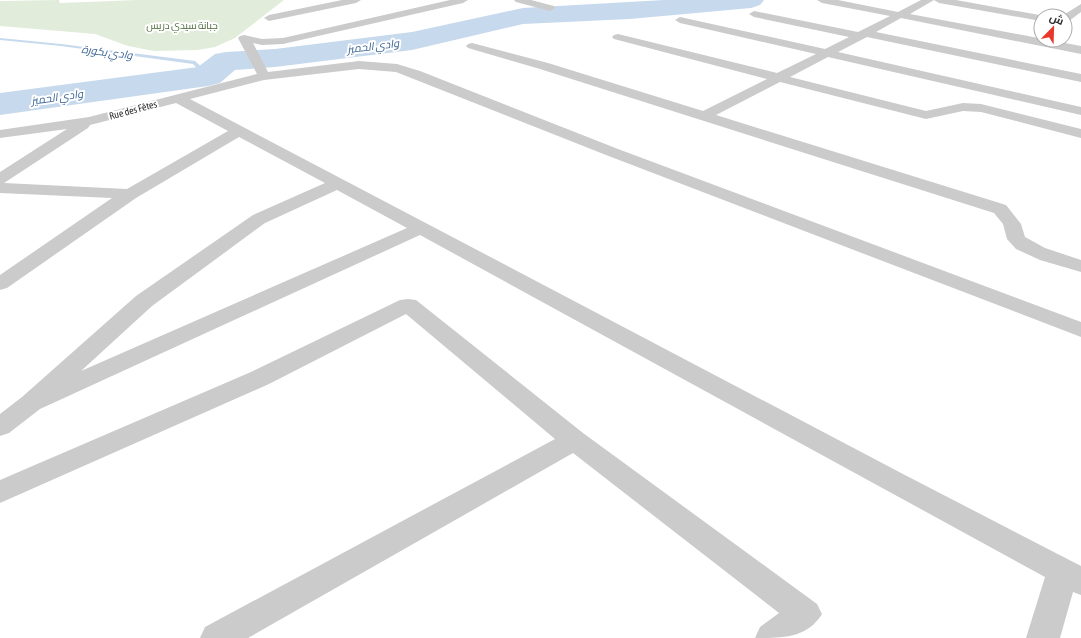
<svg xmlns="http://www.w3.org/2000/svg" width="1081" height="638" viewBox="0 0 1081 638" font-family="'Asap Condensed',Cairo,sans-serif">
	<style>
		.green { fill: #e2ecdb }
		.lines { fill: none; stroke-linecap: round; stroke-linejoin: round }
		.stream { fill: #c7d9ed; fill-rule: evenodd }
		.river { fill: #c7d9ed; fill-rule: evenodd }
		.minor { fill: #cbcbcb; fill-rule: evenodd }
		.labels { text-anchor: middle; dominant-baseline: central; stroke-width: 4; stroke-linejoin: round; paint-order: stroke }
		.far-park-label { font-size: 10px; fill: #4b6b3a; stroke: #fff }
		.far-street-label { font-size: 10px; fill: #2e2e2e; stroke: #fff }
		.far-water-label { font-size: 11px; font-style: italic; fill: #3a6493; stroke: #fff }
	</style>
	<rect width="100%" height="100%" fill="#fff"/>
	<path class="green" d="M 59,0 L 60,3 L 138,0 L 284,0 L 235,38 L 215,47 L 198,50 L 154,51 L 128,46 L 95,34 L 0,26 L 0,1 Z"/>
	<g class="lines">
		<path class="stream" d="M 0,38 L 61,44 L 195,61 L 211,76 L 206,77 L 193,64 L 61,46 L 0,40 Z"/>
		<path class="river" d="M 664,0 L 764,0 L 760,5 L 751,8 L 630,19 L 523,24 L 412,50 L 275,67 L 235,70 L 220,83 L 208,86 L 0,115 L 0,93 L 198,67 L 215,54 L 226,52 L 275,49 L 412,32 L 523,8 Z"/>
		<g class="minor">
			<path d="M 342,0 L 361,0 L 356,3 L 269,21 L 264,18 L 269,15 Z"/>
			<path d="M 450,0 L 468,0 L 463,3 L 283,44 L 262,45 L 253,43 L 268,72 L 359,61 L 397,64 L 420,71 L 618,149 L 1081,322 L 1081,337 L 606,155 L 396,72 L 359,69 L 264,80 L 190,99 L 903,474 L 1081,566 L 1081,595 L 1073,592 L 1060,638 L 1026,638 L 1045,577 L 420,235 L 40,409 L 9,433 L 0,436 L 0,414 L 22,397 L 136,296 L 253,215 L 325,183 L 239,137 L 136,198 L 7,288 L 0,290 L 0,275 L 112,198 L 0,193 L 0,172 L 67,129 L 0,138 L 0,130 L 89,117 L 257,74 L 238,38 L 240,36 L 244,35 L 262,39 L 283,38 ZM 176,103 L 228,131 L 127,189 L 4,183 L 88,128 L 90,125 ZM 337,190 L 407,228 L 81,371 L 152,306 L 265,223 Z"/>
			<path d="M 514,0 L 531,0 L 554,6 L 555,8 L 550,11 L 516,2 Z"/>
			<path d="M 817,0 L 838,0 L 898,12 L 921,0 L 934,0 L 910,14 L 1081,46 L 1081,54 L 901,18 L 876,32 L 1081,74 L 1081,82 L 867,37 L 838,52 L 1081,107 L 1081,115 L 828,57 L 790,77 L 926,111 L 963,103 L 981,104 L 1081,129 L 1081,138 L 981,112 L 963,111 L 926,119 L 780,82 L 716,115 L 1006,205 L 1021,224 L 1025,237 L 1045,248 L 1081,260 L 1081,272 L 1040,260 L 1016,249 L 1007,239 L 1003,224 L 994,213 L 540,69 L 468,48 L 466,46 L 468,44 L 472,43 L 548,63 L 703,111 L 767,79 L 614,39 L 612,37 L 614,35 L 618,34 L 777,73 L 816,54 L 680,23 L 675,20 L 680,17 L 825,49 L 849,37 L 754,17 L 749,14 L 754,11 L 858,32 L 890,16 L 822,3 Z"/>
			<path d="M 934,0 L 956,0 L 1045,16 L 1041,16 L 1041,21 L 939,3 Z"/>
			<path d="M 1081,4 L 1081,12 L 1069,21 L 1065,22 L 1065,16 L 1062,16 Z"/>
			<path d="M 408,299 L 416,300 L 583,433 L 817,604 L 822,614 C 807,638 784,638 755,638 L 760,627 L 779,613 L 573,453 L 248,638 L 200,638 L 205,627 L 555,439 L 406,314 L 269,384 L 0,503 L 0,480 L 251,372 L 400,300 Z"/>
		</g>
	</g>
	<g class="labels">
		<g class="far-park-label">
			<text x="182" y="25">جبانة سيدي دريس</text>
		</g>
		<g class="far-street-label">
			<text transform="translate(133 110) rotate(-15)">Rue des Fêtes</text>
		</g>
		<g class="far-water-label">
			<text transform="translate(373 46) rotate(-7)">وادي الحميز</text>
			<text transform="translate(107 52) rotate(7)">وادي بكورة</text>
			<text transform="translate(57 97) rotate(-8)">وادي الحميز</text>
		</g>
	</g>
	<g transform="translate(1053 28) rotate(23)"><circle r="19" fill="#ffffff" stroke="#ababab"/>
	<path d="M0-3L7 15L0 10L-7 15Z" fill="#ea372b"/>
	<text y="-6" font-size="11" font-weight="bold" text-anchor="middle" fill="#2e2e2e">ش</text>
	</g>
</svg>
